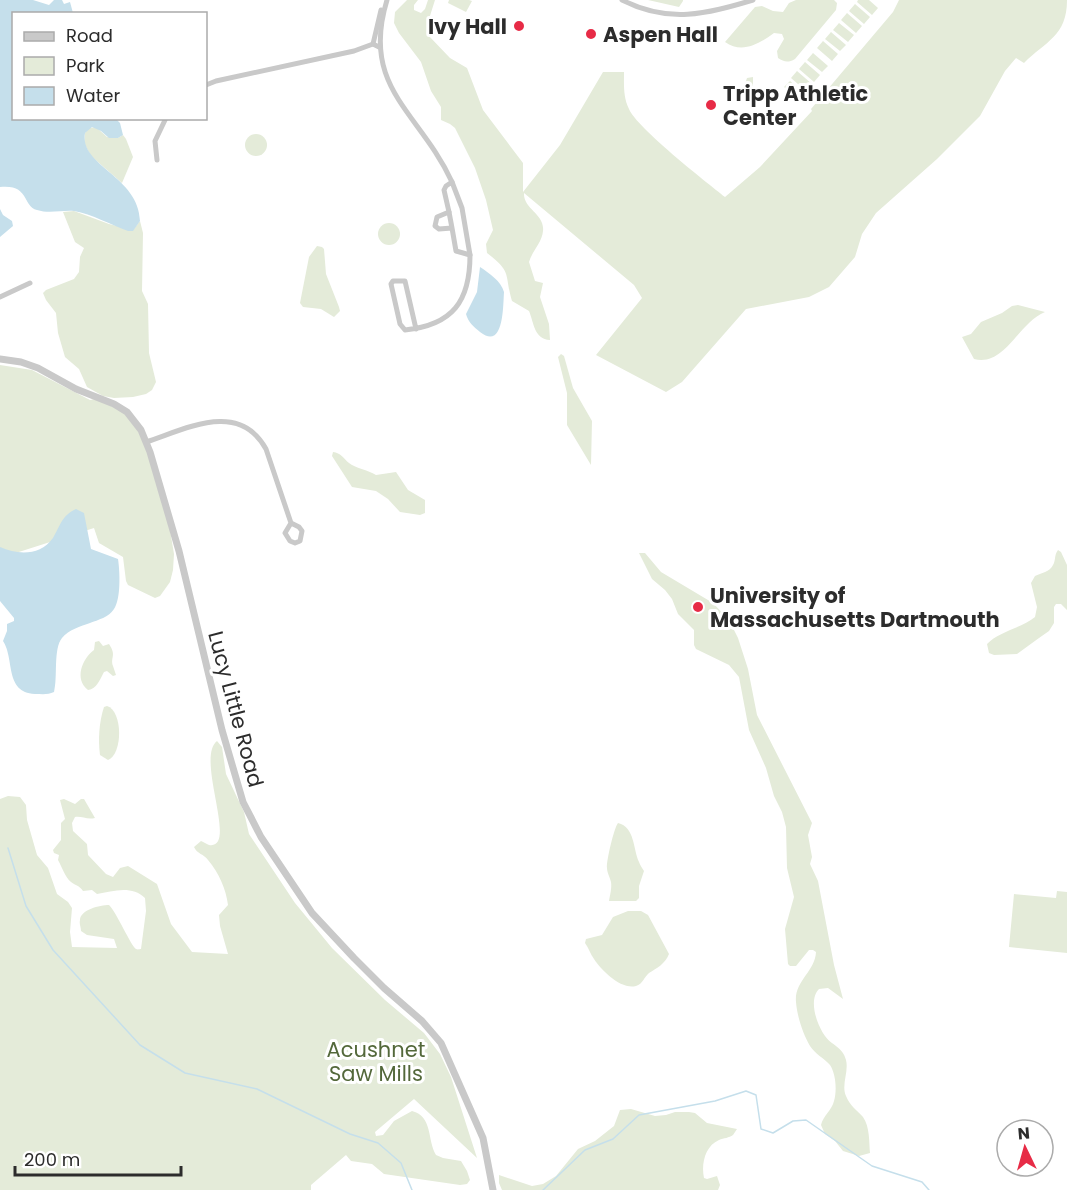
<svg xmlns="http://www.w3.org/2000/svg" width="1067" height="1190" viewBox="0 0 1067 1190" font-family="Poppins,sans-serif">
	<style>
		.green { fill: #e4ebd9 }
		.water { fill: #c5dfeb }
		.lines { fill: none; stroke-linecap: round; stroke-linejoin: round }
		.stream { stroke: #c5dfeb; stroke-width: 1.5 }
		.minor { stroke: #c9c9c9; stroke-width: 5 }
		.tertiary { stroke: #c9c9c9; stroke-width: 7 }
		.poi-dot { fill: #e72b46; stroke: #fff; stroke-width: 2 }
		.labels { text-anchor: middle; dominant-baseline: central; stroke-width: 6; stroke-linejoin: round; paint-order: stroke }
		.poi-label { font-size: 21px; font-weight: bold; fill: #2c2c2c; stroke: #fff; text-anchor: start }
		.street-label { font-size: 21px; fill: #2c2c2c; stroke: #fff }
		.park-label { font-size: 21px; fill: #53683a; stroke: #fff }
	</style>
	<rect width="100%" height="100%" fill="#fff"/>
	<g class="green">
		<path d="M 407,0 L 418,0 L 414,5 L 414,10 L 421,13 L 425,9 L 428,0 L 435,0 L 429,19 L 429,36 L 450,58 L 467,68 L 483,110 L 523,163 L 523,192 L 560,145 L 603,72 L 624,72 C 624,85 623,97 629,109 C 637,128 705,181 725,197 L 760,167 L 812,111 L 811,109 L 893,12 L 899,0 L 1067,0 C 1067,36 1046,41 1024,63 L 1016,58 L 1005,71 L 980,116 L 937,159 L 876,213 L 862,234 L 855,257 L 829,287 L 809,297 L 746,309 L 682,382 L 666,392 L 596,355 L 642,298 L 634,285 L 524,193 C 523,209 545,214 543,231 C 542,243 532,251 529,262 L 535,281 L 543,283 L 540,297 L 549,324 L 550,340 C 534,339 534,323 529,311 L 512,301 C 504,274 513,273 487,253 L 486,244 L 493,230 L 486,200 L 475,168 L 455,128 L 450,124 L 441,120 L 441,107 L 431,91 L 421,62 L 399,33 L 394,23 L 395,12 Z"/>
		<path d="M 449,0 L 469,0 L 472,1 L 466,12 L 448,3 Z"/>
		<path d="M 648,0 L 683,0 L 683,1 L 679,7 Z"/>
		<path d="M 796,0 L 834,0 L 837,3 L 836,10 L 795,59 C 788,63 784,62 778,58 L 777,51 L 784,39 L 782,34 L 774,33 C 759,44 742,54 725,42 L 755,7 L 762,6 L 773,11 L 783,12 L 789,3 Z"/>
		<path d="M 858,0 L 869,0 L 878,8 L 872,15 L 857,2 Z"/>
		<path d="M 855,4 L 870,17 L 864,24 L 849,11 Z"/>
		<path d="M 847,13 L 862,26 L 856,33 L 841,20 Z"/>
		<path d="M 839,23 L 854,35 L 848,42 L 833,30 Z"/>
		<path d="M 831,32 L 846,45 L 840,51 L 825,39 Z"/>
		<path d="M 823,41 L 838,54 L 832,61 L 817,48 Z"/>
		<path d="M 813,53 L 828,66 L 822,72 L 807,60 Z"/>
		<path d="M 805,62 L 820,75 L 814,82 L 799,69 Z"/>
		<path d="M 797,71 L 812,84 L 806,91 L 791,78 Z"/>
		<path d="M 753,77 L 753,88 L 749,97 L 741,96 L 747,78 Z"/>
		<path d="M 790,81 L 805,94 L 799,100 L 784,87 Z"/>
		<path d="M 96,127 L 107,137 L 118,138 L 123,135 L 126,139 L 133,157 L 122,183 L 91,156 L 84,143 L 85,133 L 89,128 Z"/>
		<circle cx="256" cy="145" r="11"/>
		<path d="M 74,211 L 109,224 L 133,230 L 140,221 L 143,233 L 142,291 L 148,304 L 149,353 L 156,382 L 152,390 L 146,394 L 133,397 L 114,398 L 103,396 L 87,387 L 79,369 L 65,357 L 58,333 L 56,313 L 46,300 L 43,293 L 46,290 L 74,279 L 79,272 L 80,257 L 84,248 L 75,242 L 63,212 Z"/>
		<circle cx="389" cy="234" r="11"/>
		<path d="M 317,246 L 322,247 L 324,249 L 326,274 L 339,307 L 340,311 L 334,317 L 321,309 L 303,307 L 300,303 L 309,257 Z"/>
		<path d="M 1018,305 L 1045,312 C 1018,323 1005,367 974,359 L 962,337 L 971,334 L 981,322 L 1002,313 L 1012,306 Z"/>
		<path d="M 561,354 L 564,356 L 573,388 L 592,421 L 591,465 L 567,425 L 567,393 L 558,357 Z"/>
		<path d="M 0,365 L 32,370 L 90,400 L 95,399 L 129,414 L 144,441 L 170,530 L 174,554 L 173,570 L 170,582 L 160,596 L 155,598 L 128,585 L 126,581 L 123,557 L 99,543 L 94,528 L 0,558 Z"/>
		<path d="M 333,452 C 341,453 343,458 349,463 C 355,468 368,470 376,475 L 396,472 L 408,490 L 425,500 L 425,513 L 420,515 L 400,512 L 388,499 L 376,491 L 352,487 L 332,456 Z"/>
		<path d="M 1058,550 L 1061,552 L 1067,565 L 1067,610 L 1061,604 L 1056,604 L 1054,607 L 1054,623 L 1049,631 L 1039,638 L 1017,654 L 994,655 L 989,653 L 987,644 C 999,631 1022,628 1035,617 L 1037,607 L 1031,583 L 1035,576 C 1041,573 1050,572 1053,565 C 1056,560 1054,555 1058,550 Z"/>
		<path d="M 639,553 L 645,553 L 661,572 L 713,603 L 729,620 L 738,638 L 748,669 L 757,715 L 812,823 L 808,835 L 812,857 L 810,864 L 818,881 L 834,965 L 843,999 L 828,988 L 819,989 C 808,1000 817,1025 825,1036 C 831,1045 843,1047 846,1060 C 849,1072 841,1085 846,1096 C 850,1106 857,1110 863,1117 C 870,1127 869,1142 870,1153 L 859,1156 L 843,1151 L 835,1141 L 825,1134 L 821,1125 C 823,1116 832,1110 834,1101 C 837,1091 836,1074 830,1065 C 824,1058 815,1054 810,1046 C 803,1034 797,1016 796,1002 C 794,981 815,972 816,952 L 813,950 L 809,950 L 796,966 L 790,966 L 788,964 L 785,929 L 794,897 L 787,868 L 786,827 L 782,812 L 774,796 L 766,768 L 749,730 L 739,677 L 729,665 L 696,649 L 694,645 L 694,630 L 678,614 L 672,599 L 665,590 L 652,579 Z"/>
		<path d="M 99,641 L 103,646 L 109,644 C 117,656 110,657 113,666 C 114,669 115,672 116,675 L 113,676 L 107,671 L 104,672 C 100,679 97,689 88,690 C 74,679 82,659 94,650 L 95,642 Z"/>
		<path d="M 107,706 C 123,711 123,754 108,760 L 100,755 C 98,740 99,722 104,707 Z"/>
		<path d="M 217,741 L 222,747 L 226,774 L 244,812 L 249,834 L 295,903 L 332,948 L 385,1000 L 424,1033 L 440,1054 L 451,1077 L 477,1158 L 414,1099 L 375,1132 L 376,1136 L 383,1135 L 394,1121 L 412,1111 C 433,1116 427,1140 436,1155 L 443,1158 L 461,1161 L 467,1171 L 470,1180 L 467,1184 L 460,1185 L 384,1174 L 372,1164 L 351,1161 L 346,1155 L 311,1185 L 311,1190 L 0,1190 L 0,799 L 8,796 L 20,797 L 26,805 L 27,820 L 37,855 L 48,868 L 57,894 L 68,902 L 72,908 L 70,932 L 72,947 L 117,948 L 114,939 L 87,935 L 81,931 C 81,927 79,924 80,920 C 80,910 100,905 109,905 C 117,913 131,946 136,949 C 138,950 140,949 141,949 L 146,911 L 145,898 C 132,885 113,891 97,894 L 92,890 L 83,891 C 79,885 76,886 71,882 C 65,877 62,867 58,860 L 59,855 L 54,853 L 53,850 L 61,840 L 61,823 L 65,819 L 60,800 L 64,799 L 75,804 L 81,799 L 84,799 L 95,818 C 87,820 82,816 75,817 L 72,823 L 73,831 L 87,844 L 88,855 L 106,874 L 113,877 L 120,868 L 128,866 L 157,884 L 171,924 L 192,952 L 228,954 L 220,926 L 219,915 L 228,905 C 226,889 219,873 208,860 C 204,854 197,854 194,847 L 201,841 C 204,842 206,844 209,845 C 239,850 195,758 217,741 Z"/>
		<path d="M 618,823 C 635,827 633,849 639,862 C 640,865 642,868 644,871 L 639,886 L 639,898 L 636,901 L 609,901 C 610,895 612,888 611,882 C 610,877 607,873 607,868 C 606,862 614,828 618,823 Z"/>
		<path d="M 1057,891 L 1067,892 L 1067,953 L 1009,947 L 1014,894 L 1056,898 Z"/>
		<path d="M 628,911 L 641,911 L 648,915 L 669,954 C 665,964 657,968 649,973 C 644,977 643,984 636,986 C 621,990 601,970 594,959 C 590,954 589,948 585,943 L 586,939 L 602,935 L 613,917 Z"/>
		<path d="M 631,1109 L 655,1116 L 666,1115 L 675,1112 L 689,1112 L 695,1113 L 707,1123 L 737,1129 L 733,1135 C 729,1138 724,1138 719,1140 C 705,1146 701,1164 704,1178 L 707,1179 L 717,1176 L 720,1185 L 718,1190 L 502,1190 L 499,1183 L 499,1175 L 532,1186 L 543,1184 L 556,1176 L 578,1149 L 595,1141 L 614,1126 L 620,1110 Z"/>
	</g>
	<g class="water">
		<path d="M 0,0 L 33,0 L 49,5 L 54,0 L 62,0 L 64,4 L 70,2 L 73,13 L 14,14 L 14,118 L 116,119 L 120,123 L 123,135 L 118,138 L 109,138 L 101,131 L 92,127 L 85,133 C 79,166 139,176 140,221 L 133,231 L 128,231 C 111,225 92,214 74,211 C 62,210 49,214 37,210 C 22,206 30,184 0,187 Z"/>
		<path d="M 0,209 L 3,215 L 12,221 L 13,226 L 0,237 Z"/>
		<path d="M 480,267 C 489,273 501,281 504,292 C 503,306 504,351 480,332 C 474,327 468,322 466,314 L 477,292 Z"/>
		<path d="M 76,509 L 84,513 L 91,549 L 118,559 C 120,572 121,599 114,609 C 109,617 98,620 90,623 C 81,626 68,630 62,638 C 53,649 58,677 54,692 C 48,695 42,694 35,694 C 4,692 15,659 3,641 L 7,631 L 7,624 L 14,621 L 14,618 L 0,601 L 0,547 C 18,555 40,556 53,538 C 60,526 62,515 76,509 Z"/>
	</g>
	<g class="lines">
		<g class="stream">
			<path d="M 8,848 L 26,906 L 53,950 L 140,1045 L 185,1073 L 257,1089 L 350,1134 L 378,1143 L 401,1163 L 412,1190"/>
			<path d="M 543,1190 L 585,1150 L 613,1139 L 639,1115 L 715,1101 L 746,1091 L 756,1095 L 761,1129 L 773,1133 L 793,1121 L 806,1120 L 872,1166 L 922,1182 L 929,1190"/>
		</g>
		<g class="minor">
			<path d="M 387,0 C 360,88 420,112 452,182"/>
			<path d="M 622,0 C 669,24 706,14 753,0"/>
			<path d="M 373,44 L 381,10"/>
			<path d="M 206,85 L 216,81 L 354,51 L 373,44 L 379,47"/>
			<path d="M 157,160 L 155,141 L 166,118"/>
			<path d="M 449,212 L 444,190 L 446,186 L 452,182 L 462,208 L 470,255"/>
			<path d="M 0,297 L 30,283"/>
			<path d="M 416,329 L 405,281 L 393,281 L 391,284 L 400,324 L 405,330 C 453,325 470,301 470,255 L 456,251 L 452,228 L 439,229 L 435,226 L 437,217 L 449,212 L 452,228"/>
			<path d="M 146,442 C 186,429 239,400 266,449 L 291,523 L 299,527 L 302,531 L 300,541 L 295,543 L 290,541 L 285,533 L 291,523"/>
		</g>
		<path class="tertiary" d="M 0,359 L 21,362 L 38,368 L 76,389 L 114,404 L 127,412 L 141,430 L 150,452 L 179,551 L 222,730 L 243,802 L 261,837 L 312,913 L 354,958 L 384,988 L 422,1021 L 441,1043 L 483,1138 L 493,1190"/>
	</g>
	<g class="poi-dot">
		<circle cx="519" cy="26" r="6"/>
		<circle cx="591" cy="34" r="6"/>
		<circle cx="711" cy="105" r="6"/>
		<circle cx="698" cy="607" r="6"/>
	</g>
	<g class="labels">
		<g class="poi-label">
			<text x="507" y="26" text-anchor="end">Ivy Hall</text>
			<text x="603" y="34">Aspen Hall</text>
			<text x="723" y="93">Tripp Athletic<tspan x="723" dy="24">Center</tspan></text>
			<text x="710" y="595">University of<tspan x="710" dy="24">Massachusetts Dartmouth</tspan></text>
		</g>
		<g class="street-label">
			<text transform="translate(236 709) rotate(75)">Lucy Little Road</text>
		</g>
		<g class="park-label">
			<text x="376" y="1049">Acushnet<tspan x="376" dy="24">Saw Mills</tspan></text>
		</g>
	</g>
	<rect x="12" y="12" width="195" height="108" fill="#ffffff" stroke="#ababab" stroke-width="1.5"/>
	<rect x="24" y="32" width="30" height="9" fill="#c9c9c9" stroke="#ababab" stroke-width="1.5"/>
	<text x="66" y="42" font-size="18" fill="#2c2c2c">Road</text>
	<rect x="24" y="57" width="30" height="18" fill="#e4ebd9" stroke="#ababab" stroke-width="1.5"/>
	<text x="66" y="72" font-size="18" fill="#2c2c2c">Park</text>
	<rect x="24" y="87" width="30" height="18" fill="#c5dfeb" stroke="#ababab" stroke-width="1.5"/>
	<text x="66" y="102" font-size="18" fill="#2c2c2c">Water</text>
	<g transform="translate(1025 1148) rotate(355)"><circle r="28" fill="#ffffff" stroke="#ababab" stroke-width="1.5"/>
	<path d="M0-4.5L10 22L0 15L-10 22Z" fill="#e72b46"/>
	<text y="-9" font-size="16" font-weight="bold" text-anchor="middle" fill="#2c2c2c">N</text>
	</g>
	<path d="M15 1166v9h166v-9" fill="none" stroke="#2c2c2c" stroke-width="3"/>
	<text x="24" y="1166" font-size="18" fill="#2c2c2c" stroke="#ffffff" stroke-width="4.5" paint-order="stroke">200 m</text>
</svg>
